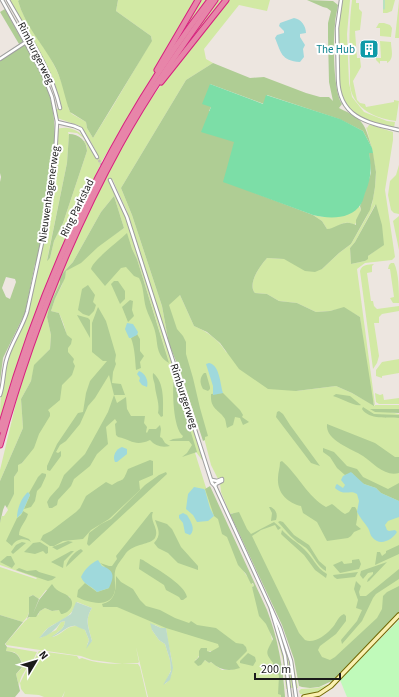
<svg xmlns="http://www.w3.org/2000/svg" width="399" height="697" viewBox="0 0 399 697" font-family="'Source Sans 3',sans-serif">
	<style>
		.grass { fill: #d2e9a4; fill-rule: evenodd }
		.forest { fill: #afcd94; fill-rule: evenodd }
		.wetland { fill: #bddbc8 }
		.park { fill: #c0faba }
		.pitch { fill: #7cdea7 }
		.water { fill: #9fd9dc }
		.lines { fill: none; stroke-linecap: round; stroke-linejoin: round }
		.stream { stroke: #9fd9dc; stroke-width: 1 }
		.street-tunnel { stroke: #c3bdb9; stroke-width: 2.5; stroke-dasharray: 2.5 1; stroke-linecap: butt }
		.street-casing { stroke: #9f9f9f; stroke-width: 4.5 }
		.secondary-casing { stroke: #716903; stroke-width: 5.5 }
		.highway-casing { stroke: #d7217f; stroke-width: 7 }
		.street { stroke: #fff; stroke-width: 2.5 }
		.secondary { stroke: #faf1b1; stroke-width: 3.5 }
		.highway { stroke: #e785a9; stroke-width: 5 }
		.labels { text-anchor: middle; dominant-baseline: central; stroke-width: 4; stroke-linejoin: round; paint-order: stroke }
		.culture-label { font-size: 11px; fill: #0d838f; stroke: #fff; text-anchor: end }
		.street-label { font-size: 11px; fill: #1b1b1b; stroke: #fff }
	</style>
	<rect width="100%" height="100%" fill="#ede6e0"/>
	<g class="grass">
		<path d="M 10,0 L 19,0 L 18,1 C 25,25 42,42 53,63 C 61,78 66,94 69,110 L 72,114 L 86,122 L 87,128 L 93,138 L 113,106 L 152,40 L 151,36 L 116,11 L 118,0 L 208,0 L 173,48 L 159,65 L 102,161 L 81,207 L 0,421 C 0,397 2,374 11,352 C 16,338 25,325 29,310 C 33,295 35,278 38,262 C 47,219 54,174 55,130 C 66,125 79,129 85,139 L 77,133 L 68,132 L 69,135 L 67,163 L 47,260 L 50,258 L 54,241 L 63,223 L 87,151 L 87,147 L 84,141 L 86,140 L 96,158 L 98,156 C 97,151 84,130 80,126 L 57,118 L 56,109 L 62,108 L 53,78 Z"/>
		<path d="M 217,0 L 270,0 L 267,11 L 239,5 L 204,49 L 206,59 L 213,63 L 186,80 L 121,188 L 132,215 L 162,306 L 169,344 L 127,211 C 122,200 117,190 113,180 L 110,179 L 126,217 L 196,438 L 202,457 L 202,460 L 196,452 L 174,379 L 173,383 L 208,494 L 244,572 L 254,586 L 252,587 C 256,598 263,607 266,618 C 274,644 279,670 285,697 L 148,697 L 136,647 L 139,662 L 138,663 L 122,664 L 92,660 L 81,656 L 6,645 L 6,643 L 25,621 L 30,617 L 38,615 L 40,611 L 45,608 L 52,611 L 59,610 L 70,597 L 46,590 L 39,599 L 33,595 L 29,597 C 30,607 31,615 23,622 L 0,615 L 0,567 L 36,579 L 37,578 L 0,565 L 0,522 L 2,516 L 4,516 L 8,510 L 7,508 L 14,493 L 14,477 L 18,470 L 18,464 L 22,463 L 27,456 L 67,350 C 68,336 65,326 59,313 L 51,311 L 55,299 L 62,285 L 66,271 L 87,253 L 124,228 L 114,196 L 101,212 L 73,262 L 60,276 L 60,283 L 55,293 L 47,317 L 51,335 L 50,349 L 35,365 L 31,381 L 21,399 L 23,428 L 0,481 L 0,470 L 22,378 L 43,316 L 84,220 L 114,159 L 152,97 L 163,83 L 163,76 ZM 127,233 L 132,249 L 137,259 L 169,362 ZM 77,602 L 92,608 C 84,620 89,628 92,641 L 87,645 L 89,640 L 85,630 C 83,629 79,626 76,626 C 67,625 60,636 52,637 C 57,632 65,629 65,621 L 61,622 L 56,630 L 40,638 C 50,619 69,625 77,602 ZM 155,625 L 161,628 L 166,629 C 167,633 167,637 168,641 C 170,655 178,673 165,684 L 171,670 L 170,660 L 165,644 L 159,640 L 152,630 ZM 206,650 L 208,652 L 211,651 L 232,670 L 222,670 L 211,662 L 209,663 L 205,660 L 202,663 L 195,660 L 197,659 L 200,654 Z"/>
		<path d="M 342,0 L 350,0 L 347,34 L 349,83 L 352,97 L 364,112 L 387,121 L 395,122 L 394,128 L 361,118 L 349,108 L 342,97 L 340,84 L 339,50 L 339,28 Z"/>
		<path d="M 352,0 L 356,0 L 356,3 L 359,3 L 359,9 L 362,12 L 360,30 L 355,31 L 357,58 L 360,58 L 361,67 L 353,81 L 357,100 L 360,103 L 365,104 L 366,107 L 394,102 L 394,100 L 399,101 L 396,121 C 379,119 361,112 353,96 C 349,88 350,79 350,71 C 349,47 349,24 352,0 Z"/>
		<path d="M 383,0 L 395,0 L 392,11 L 387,13 L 383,13 Z"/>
		<path d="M 399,1 L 399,38 L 395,38 Z"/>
		<path d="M 379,23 L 384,23 L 390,25 L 392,28 L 391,37 L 380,36 L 380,28 L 376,28 Z"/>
		<path d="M 380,41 L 391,42 C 391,49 395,59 387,63 L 387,61 L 380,61 L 380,64 L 376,60 L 376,58 L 381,58 Z"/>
		<path d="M 369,125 L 371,125 L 393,132 L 393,140 L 385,190 L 395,257 L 392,260 L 365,263 L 357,269 L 375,405 L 399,405 L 399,409 L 381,410 L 399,414 L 399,609 L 333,678 L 278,609 L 233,513 L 230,514 L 221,492 L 220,483 L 211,465 L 203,434 L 164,301 L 180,295 L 194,326 C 208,332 218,339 226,352 L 296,391 L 336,386 L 352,393 L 375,406 L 370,394 L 360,317 L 344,308 L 330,311 L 316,312 L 297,303 L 279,301 L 267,294 L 255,293 C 247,284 260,266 267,258 L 284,259 L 322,269 L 339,253 L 351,244 L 367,216 L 372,204 L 375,187 L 376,172 L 371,145 L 366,127 L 367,128 ZM 375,205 L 383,245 L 368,256 L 365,261 L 351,264 L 350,248 L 355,242 Z"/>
		<path d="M 399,165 L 399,214 L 394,213 L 391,210 L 388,195 L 390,181 L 396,175 Z"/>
		<path d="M 359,206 L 361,210 L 355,225 C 340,218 339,230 327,229 L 322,221 L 313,215 L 323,217 L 351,213 Z"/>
		<path d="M 399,216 L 399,250 L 393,221 Z"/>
		<path d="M 391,263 L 394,263 C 399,273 399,291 399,303 L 393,303 L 390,298 L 394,297 L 390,269 L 388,269 L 389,265 Z"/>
		<path d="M 374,264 L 372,266 L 372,272 L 367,273 L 371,301 L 373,301 L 374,306 L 377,309 L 399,306 L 399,311 L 382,314 L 379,317 L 379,323 L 374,323 L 379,356 L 377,363 L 373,369 L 360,271 C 362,264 368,265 374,264 Z"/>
		<path d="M 399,359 L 399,373 L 382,376 L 382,378 L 376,376 L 376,370 L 382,362 Z"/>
		<path d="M 375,393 L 380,395 L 383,394 L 384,400 L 399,398 L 399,404 L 379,404 L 376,402 Z"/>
		<path d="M 274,616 C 284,639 290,663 294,688 L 291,688 L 286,653 Z"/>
		<path d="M 274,626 C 283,645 285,667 288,689 L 286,689 L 283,661 Z"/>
		<path d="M 287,645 L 293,661 L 298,688 L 296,688 L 292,663 Z"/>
		<path d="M 7,647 L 37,652 C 35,655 34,660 31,663 C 25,670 20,677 19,686 L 16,674 L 22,668 L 23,664 L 18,655 L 14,652 L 6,651 Z"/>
		<path d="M 39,651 L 77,656 L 79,659 L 82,658 C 100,665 119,664 138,664 L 140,667 L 147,697 L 63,697 L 65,691 L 62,697 L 44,697 L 39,695 L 25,694 L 21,689 L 20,683 L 27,669 L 33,662 Z"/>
		<path d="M 330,684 C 324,692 310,695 300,694 L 299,691 L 301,689 L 317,688 Z"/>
	</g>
	<g class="forest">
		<path d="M 19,0 L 118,0 L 116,11 L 151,36 L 152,41 L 93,138 L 87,128 L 86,122 L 70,112 C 64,96 62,78 53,63 C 41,42 25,25 18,1 Z"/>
		<path d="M 307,0 L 333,1 L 338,5 C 337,12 335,18 335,24 C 333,41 333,91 342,104 L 339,108 C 364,120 364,122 372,148 L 363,131 L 339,119 L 267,95 L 264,104 L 210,84 L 211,107 L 209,111 L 224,116 L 255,193 L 313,215 L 322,221 L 327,229 C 334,229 339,223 346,223 C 349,222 353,224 356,225 L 356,220 L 361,210 L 360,206 L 371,173 L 369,153 L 373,153 L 376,172 L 375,187 L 373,199 L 370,210 L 351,244 L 339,253 L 322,269 L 315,272 L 305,271 L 284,259 L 267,258 C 260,266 247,284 255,293 L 267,294 L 279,301 L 297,303 L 316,312 L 330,311 L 344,307 L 360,317 L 374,406 L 352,393 L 336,386 L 296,391 L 268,389 L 239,369 L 220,343 L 207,332 L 194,326 L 180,295 L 169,305 L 177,329 L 183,336 L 186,342 L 186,354 L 193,378 L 200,408 L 208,436 L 205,437 L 205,440 L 203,441 L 180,371 L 169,344 L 162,306 L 132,215 L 121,188 L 186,80 L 213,63 L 250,78 L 264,77 L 306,93 L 320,97 L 329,97 L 333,101 L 329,82 L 328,37 L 328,23 L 331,11 L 327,8 L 323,7 Z"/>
		<path d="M 5,9 L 23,42 L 19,44 L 0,12 Z"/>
		<path d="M 26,44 C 35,61 45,78 50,97 C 58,126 54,155 50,185 C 47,211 43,237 37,263 L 35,264 L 25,313 L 3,358 L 0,382 L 0,182 L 1,177 L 0,173 L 0,61 ZM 6,277 L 15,279 L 16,282 L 10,299 L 6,297 L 2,288 Z"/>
		<path d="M 69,134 C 79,134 87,141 87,151 L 63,223 L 54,241 L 50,258 L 47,261 L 67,163 Z"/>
		<path d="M 114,196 L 124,228 L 98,247 L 81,263 L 66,271 L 65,278 L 55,299 L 51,311 L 59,313 L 67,335 L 72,339 L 71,344 L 68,348 L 68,352 L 74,359 L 73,362 L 75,366 L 72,375 L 62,385 L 60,400 L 48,410 L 50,413 L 50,416 L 39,434 L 34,448 L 22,463 L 18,465 L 18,471 L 14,477 L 14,494 L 7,508 L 5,505 L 3,510 L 0,523 L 0,481 L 23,428 L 21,399 L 31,381 L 34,365 L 50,349 L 51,335 L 47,317 L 50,304 L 60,283 L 60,276 L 73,262 L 101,212 Z"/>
		<path d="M 376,204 L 382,225 L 384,245 L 368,256 L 368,259 L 365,261 L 351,264 L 350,248 L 355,242 Z"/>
		<path d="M 127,233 L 132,249 L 137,259 L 169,363 C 154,354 159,342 154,328 C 152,321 148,315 146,308 C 143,297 144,287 139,278 L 134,276 L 126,267 L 121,268 L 105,286 L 91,269 C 93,260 119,241 127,233 Z"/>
		<path d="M 114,281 L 118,281 L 125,291 L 125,299 L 120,304 L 111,284 Z"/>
		<path d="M 88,285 L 95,295 L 93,302 L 96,305 L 94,311 L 89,316 L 83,314 L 78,310 L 82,289 Z"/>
		<path d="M 130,300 L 133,301 L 132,310 L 134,316 L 128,322 L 122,307 Z"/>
		<path d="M 98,307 L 106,321 L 116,355 L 115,361 L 116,364 L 113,372 L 112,383 L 121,384 L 125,395 L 114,395 L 117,403 L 126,397 L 127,409 L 131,416 L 145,416 L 144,423 L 147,427 L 146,432 L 147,433 L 149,429 L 156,429 L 160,425 L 161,429 L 160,437 L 162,438 L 165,443 L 170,446 C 162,448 155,446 150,440 C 135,447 132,440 118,437 L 116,435 L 115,424 L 117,422 L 115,419 L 106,427 L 108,444 L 97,454 L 90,466 L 74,479 L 71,486 L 58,500 L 57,505 L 52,508 L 49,508 L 47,502 L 50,497 L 59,487 L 64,475 L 85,454 L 108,412 L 114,395 L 109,375 L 95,398 L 88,406 L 80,424 L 66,441 L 60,445 L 56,452 L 58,453 L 61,451 L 61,456 L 50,471 L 47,470 L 47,466 L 57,444 L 78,413 L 83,412 L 86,393 L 90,381 L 107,361 L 103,361 L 92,352 L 92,323 Z"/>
		<path d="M 77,315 L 88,318 L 90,320 L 90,338 Z"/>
		<path d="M 137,334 L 140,339 L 140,351 L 144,356 L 140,362 L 141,368 L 136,370 C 135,359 135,349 131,338 Z"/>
		<path d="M 153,373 C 165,382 163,403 163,416 L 161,417 L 158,413 C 160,404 156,396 155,387 C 155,382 152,379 153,373 Z"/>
		<path d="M 204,373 L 206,373 L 210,387 L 210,389 L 208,391 L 203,389 C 200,384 199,378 204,373 Z"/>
		<path d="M 174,377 L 197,452 L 182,457 L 187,453 L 192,445 L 189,441 L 169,441 L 173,439 L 182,438 L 183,436 C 173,429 172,390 174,377 Z"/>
		<path d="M 223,393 L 240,410 L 243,415 L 242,417 L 249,422 L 243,425 L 240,418 L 235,417 L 233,425 L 227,428 C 226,425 226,422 225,419 C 219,409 210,410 211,394 Z"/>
		<path d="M 336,394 L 350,396 L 361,405 C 355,407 341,398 333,396 Z"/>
		<path d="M 363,407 L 374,414 L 399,415 L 399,418 C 388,417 369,420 362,409 Z"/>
		<path d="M 370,409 L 399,409 L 399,413 L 375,412 Z"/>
		<path d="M 279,411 L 283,414 L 290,425 L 320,466 L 311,463 L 276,417 L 277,412 Z"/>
		<path d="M 327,424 L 375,443 L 395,457 L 399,457 L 399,473 C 385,477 373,463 363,456 C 353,449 325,441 327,424 Z"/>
		<path d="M 323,448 L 334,452 L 347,466 L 357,469 L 363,477 L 388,489 L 399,483 L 399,501 L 381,493 L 376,488 L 364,484 L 358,480 L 352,473 L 345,475 L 337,468 L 330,457 L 323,452 Z"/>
		<path d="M 150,460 L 153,461 L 153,475 L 139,481 L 140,490 L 109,519 L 91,530 L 83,539 L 63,541 L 54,546 L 50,546 L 41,540 L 40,541 L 43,535 L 51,531 L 76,512 L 80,508 L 86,496 L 106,482 L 112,485 C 124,477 122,484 128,469 Z"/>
		<path d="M 282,461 C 298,475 308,497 326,507 L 332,504 C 337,507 339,511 345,514 L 349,512 L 352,507 L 355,507 C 359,512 357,519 356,525 L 361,529 L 354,532 L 351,536 L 348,538 L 327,541 L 317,522 L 303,513 L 301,506 C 288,503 277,493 278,478 C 278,472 280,468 280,462 Z"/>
		<path d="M 166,472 L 167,474 L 89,546 L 87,544 L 89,533 L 101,524 L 111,519 L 145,485 L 159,475 Z"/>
		<path d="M 42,473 L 46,474 L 46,476 L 41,487 L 37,491 L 35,501 L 31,507 L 24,509 L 30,495 L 29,493 L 38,477 Z"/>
		<path d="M 210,486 L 267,610 C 278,639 283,667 285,697 L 281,697 L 281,695 L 278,694 L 279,676 L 277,671 L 275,674 L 273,674 L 273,663 C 264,652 267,652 273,639 L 266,624 L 259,616 L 252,587 L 254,586 L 253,583 L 251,584 L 246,574 L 238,565 L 227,537 L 222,534 L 218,519 L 214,516 L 205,489 Z"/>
		<path d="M 269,507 L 271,507 C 276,510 278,514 276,520 L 271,521 L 272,513 Z"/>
		<path d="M 23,511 L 28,514 C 26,522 19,527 19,535 L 29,539 L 31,542 C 25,537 15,539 12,546 L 6,541 L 17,518 L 21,515 Z"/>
		<path d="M 151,512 L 153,512 C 149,521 160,529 155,538 C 150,545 135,543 126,553 C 123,558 118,563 116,568 C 113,575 116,583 115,590 C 112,609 89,603 77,597 L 78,590 L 85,583 L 97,592 L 109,588 L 105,567 L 100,563 L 109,566 L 112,566 L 117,559 L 116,556 Z"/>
		<path d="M 239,512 L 247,529 L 251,534 L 274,522 L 281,528 L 278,530 L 275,525 L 261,530 L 252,536 L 299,633 L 305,640 C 313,644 325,636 331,629 C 336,625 337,617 344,614 L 346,616 L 346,621 L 336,634 L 320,646 L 318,650 L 322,657 L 330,660 L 335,657 L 377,618 L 382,609 L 383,596 L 387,592 L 399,586 L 399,612 L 334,680 L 319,687 L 310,688 L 302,687 L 299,686 L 294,659 L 282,625 L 230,514 Z"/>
		<path d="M 155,520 L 167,524 L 172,529 L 181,547 L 198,566 L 198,570 L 178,563 L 168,553 L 158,548 L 154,543 C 162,535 158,529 155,520 Z"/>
		<path d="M 280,521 L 283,522 L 294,535 L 309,545 L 319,561 L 326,567 L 326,571 C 318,567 314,557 308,550 C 305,546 299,544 295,540 C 289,535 284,528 278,522 Z"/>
		<path d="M 282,530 C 289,538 297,542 304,549 C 313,557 316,568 327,574 L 326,578 L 315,570 L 304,555 L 283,536 L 281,534 Z"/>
		<path d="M 68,541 L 73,542 L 57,550 L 52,547 Z"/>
		<path d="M 22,542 L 26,543 L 13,554 L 11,552 L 16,545 Z"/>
		<path d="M 40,542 L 48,547 L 48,553 L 46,554 L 43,551 L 35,554 L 24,552 L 33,543 Z"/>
		<path d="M 399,545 L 399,554 L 375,565 L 377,552 L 380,552 L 382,556 L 386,553 L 386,551 Z"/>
		<path d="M 81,549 L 83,551 L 66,567 C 67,560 74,552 81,549 Z"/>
		<path d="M 71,551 L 74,551 L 64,561 L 63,568 L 51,562 Z"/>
		<path d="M 7,556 L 11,556 L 15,564 L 12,568 L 0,562 Z"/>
		<path d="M 140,559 L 143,560 C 153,567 185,584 187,597 L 183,600 L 181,600 L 179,597 L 166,590 L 164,585 L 139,569 Z"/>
		<path d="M 359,559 L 361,564 L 359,569 L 340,573 L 333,565 L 342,561 L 344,564 L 352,563 L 352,560 Z"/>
		<path d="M 387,562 L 369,581 L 367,582 L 368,579 L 373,574 L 373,572 L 368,573 L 363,579 L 360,575 L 361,571 Z"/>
		<path d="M 19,568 L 27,571 L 36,570 L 39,572 L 56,577 L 52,580 L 48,581 L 16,570 Z"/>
		<path d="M 399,569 L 399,579 L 376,594 L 373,598 L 362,621 L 342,644 L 341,640 L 357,621 L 362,610 L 356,608 L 358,600 L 354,589 L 356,581 L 361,586 L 359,592 L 360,596 L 366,596 Z"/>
		<path d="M 358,572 L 355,577 L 337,579 L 334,577 L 333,575 Z"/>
		<path d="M 116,576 L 121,582 L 133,589 L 140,600 L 146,606 L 160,610 L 175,618 L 189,623 L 191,621 L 197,625 L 216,628 L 236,643 L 243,644 L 246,647 L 247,651 L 236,662 L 240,668 C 228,672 220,670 211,662 L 209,663 L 205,660 L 201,665 L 198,666 L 194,662 L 199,657 L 199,651 L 201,648 L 207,648 L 207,651 L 210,652 L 219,647 L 218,644 L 166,628 L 117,607 L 103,607 L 102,604 C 116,601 116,589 116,576 Z"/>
		<path d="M 52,584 C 58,594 64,591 70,598 C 76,605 68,614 61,614 L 59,610 L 52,611 L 45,608 L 40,611 L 36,617 L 29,617 L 27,619 L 29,613 L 29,597 L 33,595 L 39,599 L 33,614 L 39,600 Z"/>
		<path d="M 0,615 L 23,622 L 5,644 L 7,647 L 6,651 C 17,652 19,655 23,666 L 16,674 L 20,691 L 15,697 L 0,697 Z"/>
		<path d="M 248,653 L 255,657 L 256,661 L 253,666 L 240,663 L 240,661 Z"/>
	</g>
	<g class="wetland">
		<path d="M 76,602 L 92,608 C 84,620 89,628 92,641 L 86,649 L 89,640 L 85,630 C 82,629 78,627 76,626 C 68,624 59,636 51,637 C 57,633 65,629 65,621 L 61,622 C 56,629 49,636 39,638 L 48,628 L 71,614 Z"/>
		<path d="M 150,623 L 161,628 L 166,628 L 173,668 L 170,680 L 163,685 L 171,671 L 170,660 L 165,644 L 159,640 L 152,630 Z"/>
	</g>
	<path class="park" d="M 399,620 L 399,697 L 347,697 L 340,680 Z"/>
	<path class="pitch" d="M 210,84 L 263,104 L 266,95 L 340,119 L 363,131 L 372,148 L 373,153 L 369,153 C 372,168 371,179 365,193 C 364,196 363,201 361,204 C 351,220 329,219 313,215 L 223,182 L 234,142 L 201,132 L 211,107 L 202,104 Z"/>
	<g class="water">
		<path d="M 294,18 C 301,19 306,26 306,33 L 300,34 L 300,37 L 305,45 L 303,49 L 304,57 L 300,62 C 281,61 281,52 275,38 L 277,35 L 284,33 L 284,31 L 279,26 L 280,23 Z"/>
		<path d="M 127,323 L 133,324 L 138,332 L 137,335 L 131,338 L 129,338 L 125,329 Z"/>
		<path d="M 209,363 C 220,365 220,384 223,393 L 213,395 L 213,386 L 206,364 Z"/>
		<path d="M 139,371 C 145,373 149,381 147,387 L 142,385 L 139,381 L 140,378 L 137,374 Z"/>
		<path d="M 122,447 L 127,449 L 127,454 L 117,462 L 115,462 C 112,456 116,449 122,447 Z"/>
		<path d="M 351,472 L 364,484 L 376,488 L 381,493 L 399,501 L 399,517 L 388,521 L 385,525 L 387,530 L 389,531 L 395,530 L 397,532 C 392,540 380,547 372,537 C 370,535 370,531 368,528 C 365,523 360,518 357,512 L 359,501 L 357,494 C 349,489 345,497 335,488 L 336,485 L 337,484 L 343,488 L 345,485 L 341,480 L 343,476 Z"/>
		<path d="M 194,487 L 204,489 L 205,490 L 210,508 L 214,516 L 208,521 L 197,522 L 193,515 L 186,509 L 188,494 Z"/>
		<path d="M 28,492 L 30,495 L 22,513 L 17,518 C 17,509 21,498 28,492 Z"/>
		<path d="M 183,513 L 187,515 C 191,521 196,530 190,535 L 185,533 L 183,523 L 179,518 L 179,515 Z"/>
		<path d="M 98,560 L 102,566 C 114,570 115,576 109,588 L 97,592 C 92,586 84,585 81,577 C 84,570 91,563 98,560 Z"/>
	</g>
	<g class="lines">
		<path class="stream" d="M 384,9 L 384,0"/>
		<path class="street-tunnel" d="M 97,157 L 103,167"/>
		<defs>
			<g id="street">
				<path d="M 8,0 C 28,35 51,69 60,108"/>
				<path d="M 341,0 L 337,28 L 338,79 C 339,118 368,123 399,130"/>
				<path d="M 0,59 L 26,42"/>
				<path d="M 57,122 L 74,126 L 81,129 L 97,157"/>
				<path d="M 110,180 L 127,217 L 212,483 L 215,486 L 280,628 L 291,661 L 296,697"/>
				<path d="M 0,395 C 4,383 3,370 7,358 C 12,342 22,328 27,312 L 48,215 L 55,159 L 57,122 L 52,97 L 43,74 L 2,0"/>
				<path d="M 212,480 L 217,481 L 222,479 L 222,481 L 216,484 L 215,486"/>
				<path d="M 271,609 L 285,656 L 290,697"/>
			</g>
			<path id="secondary" d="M 304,697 L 319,694 L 331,686 L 399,615"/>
			<g id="highway">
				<path d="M 157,70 L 198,0"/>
				<path d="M 161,82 L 226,0"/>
				<path d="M 0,430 C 43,276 112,127 210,0"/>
				<path d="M 0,445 C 29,340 68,240 120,145 C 148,94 181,47 215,0"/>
			</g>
		</defs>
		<use href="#street" class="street-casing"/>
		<use href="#secondary" class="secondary-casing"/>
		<use href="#highway" class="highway-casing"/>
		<use href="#street" class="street"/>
		<use href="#secondary" class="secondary"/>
		<use href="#highway" class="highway"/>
	</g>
	<defs>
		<symbol id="building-square" viewBox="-11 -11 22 22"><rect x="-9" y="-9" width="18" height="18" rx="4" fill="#0f9aa8" stroke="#fff"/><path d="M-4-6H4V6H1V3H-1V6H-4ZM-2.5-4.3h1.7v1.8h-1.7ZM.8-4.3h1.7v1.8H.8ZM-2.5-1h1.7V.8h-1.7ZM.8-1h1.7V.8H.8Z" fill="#fff"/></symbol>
	</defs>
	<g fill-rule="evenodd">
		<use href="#building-square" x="358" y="38" width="22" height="22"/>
	</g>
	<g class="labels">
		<g class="culture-label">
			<text x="355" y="49">The Hub</text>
		</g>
		<g class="street-label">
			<text transform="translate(36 53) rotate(63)">Rimburgerweg</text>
			<text transform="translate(49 194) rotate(-82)">Nieuwenhagenerweg</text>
			<text transform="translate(77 208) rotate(-64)">Ring Parkstad</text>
			<text transform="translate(184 396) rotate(72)">Rimburgerweg</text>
		</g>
	</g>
	<g transform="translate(36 661) rotate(52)" stroke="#ffffff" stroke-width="3" paint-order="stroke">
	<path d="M0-3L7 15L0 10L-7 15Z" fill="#1b1b1b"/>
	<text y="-6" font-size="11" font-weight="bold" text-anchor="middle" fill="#1b1b1b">N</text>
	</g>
	<path d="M255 673v6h85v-6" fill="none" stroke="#1b1b1b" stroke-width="2"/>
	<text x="261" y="673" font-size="12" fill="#1b1b1b" stroke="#ffffff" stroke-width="3" paint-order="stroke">200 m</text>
</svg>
